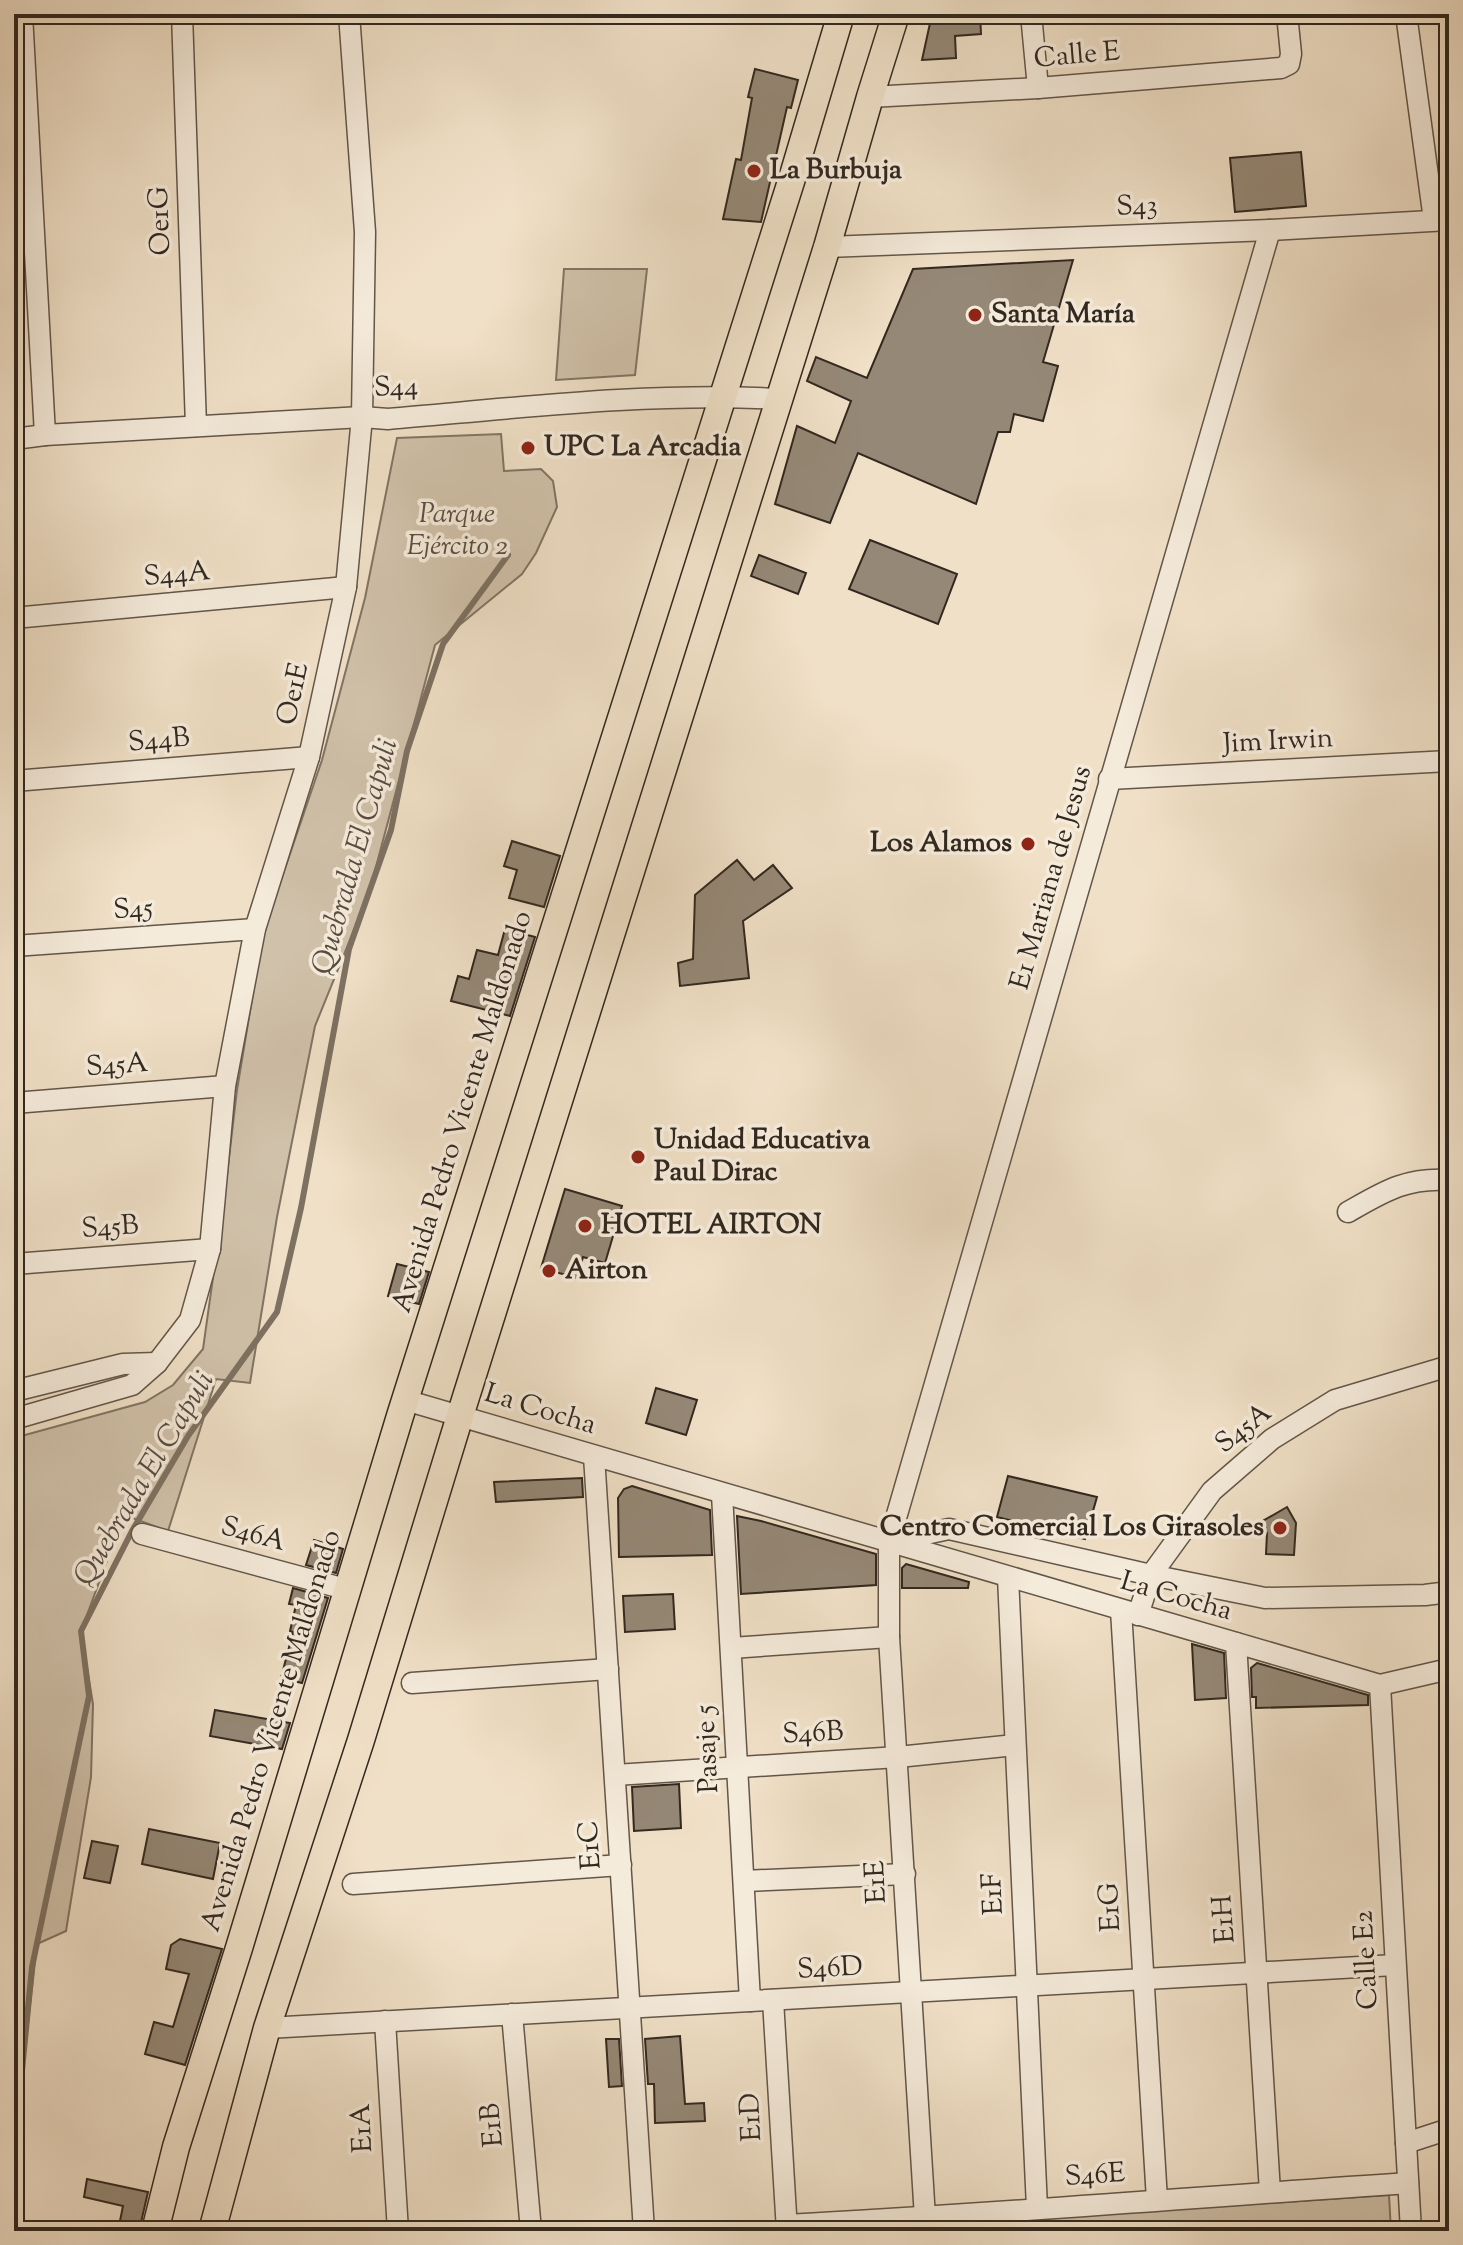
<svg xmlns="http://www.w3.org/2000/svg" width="1463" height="2245" viewBox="0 0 1463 2245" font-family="'Sorts Mill Goudy',serif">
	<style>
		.green { fill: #d0c1aa; stroke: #817464; stroke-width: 2 }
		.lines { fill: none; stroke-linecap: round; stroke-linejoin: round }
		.stream { stroke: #7d7162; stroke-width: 6 }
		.building { fill: #958876; stroke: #32281f; stroke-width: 2 }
		.minor-casing { stroke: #625649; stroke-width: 23 }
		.major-casing { stroke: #32281f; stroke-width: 29 }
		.minor { stroke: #f5ebdb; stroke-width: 20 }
		.major { stroke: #f0e0c7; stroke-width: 26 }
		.poi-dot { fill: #8f2418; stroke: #f5ebdb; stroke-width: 3 }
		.labels { text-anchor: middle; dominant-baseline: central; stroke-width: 7; stroke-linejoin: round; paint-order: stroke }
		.street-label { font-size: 28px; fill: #32281f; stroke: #f5ebdb }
		.poi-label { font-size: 28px; font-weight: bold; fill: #32281f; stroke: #f5ebdb; text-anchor: start }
		.park-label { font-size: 28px; font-style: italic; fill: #5a4e42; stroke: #f5ebdb }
		.water-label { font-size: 30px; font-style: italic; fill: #584c40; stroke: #f5ebdb }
	</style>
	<rect width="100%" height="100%" fill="#f0e0c7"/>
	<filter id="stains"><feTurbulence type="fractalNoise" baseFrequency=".0025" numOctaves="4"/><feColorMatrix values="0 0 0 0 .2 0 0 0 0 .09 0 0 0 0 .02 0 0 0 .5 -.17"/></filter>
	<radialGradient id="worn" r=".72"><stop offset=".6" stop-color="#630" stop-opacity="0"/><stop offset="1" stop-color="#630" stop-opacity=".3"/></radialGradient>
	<g class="green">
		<path d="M 564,269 L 647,269 L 635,375 L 556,380 Z"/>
		<path d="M 501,434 L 504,471 L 541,469 L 553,481 L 557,507 L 536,553 L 522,574 L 435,645 L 369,893 L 315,1026 L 277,1217 L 250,1383 L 216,1379 L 168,1531 L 124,1515 L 81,1631 L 93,1704 L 91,1777 L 66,1931 L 37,1944 L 18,2112 L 19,2171 L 14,2169 L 14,1438 L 145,1402 L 173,1385 L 203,1349 L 225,1192 L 237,1090 L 263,933 L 322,760 L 365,598 L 397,438 Z"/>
		<path d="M 1389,2195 L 1391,2231 L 846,2231 Z"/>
	</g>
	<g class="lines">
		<path class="stream" d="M 20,2231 L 18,2112 L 32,1967 L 89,1696 L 81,1631 L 132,1531 L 188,1436 L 277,1312 L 301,1208 L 349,949 L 391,830 L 407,751 L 443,644 L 508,555"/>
	</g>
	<g class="building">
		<path d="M 932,14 L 980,14 L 981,34 L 955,36 L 956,58 L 922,60 Z"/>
		<path d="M 755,69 L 798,80 L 791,108 L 787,107 L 761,222 L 723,219 L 736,159 L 741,160 L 752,98 L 748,97 Z"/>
		<path d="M 1301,152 L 1306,206 L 1235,212 L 1230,158 Z"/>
		<path d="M 1073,260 L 1043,362 L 1058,366 L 1043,421 L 1014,414 L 1010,432 L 998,432 L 976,504 L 858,453 L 830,523 L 775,504 L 797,426 L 835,443 L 851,401 L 807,381 L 816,357 L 867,378 L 913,269 Z"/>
		<path d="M 870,540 L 957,574 L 938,624 L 849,589 Z"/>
		<path d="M 759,555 L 806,573 L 798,594 L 751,576 Z"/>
		<path d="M 512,841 L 560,856 L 544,907 L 509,898 L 517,870 L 504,866 Z"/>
		<path d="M 737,860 L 754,880 L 773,865 L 792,888 L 743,921 L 749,978 L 680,986 L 678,963 L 693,959 L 695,895 Z"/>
		<path d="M 505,929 L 535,937 L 510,1016 L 451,1001 L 458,976 L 469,979 L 477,950 L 498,955 Z"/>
		<path d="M 565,1189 L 622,1206 L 605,1263 L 583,1257 L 577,1278 L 541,1268 Z"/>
		<path d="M 397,1264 L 429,1272 L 419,1304 L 388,1296 Z"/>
		<path d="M 656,1388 L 697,1400 L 686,1435 L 646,1423 Z"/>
		<path d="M 1008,1476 L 1097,1497 L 1085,1539 L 997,1517 Z"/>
		<path d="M 582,1478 L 583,1497 L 496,1502 L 494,1482 Z"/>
		<path d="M 632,1486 L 710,1510 L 712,1555 L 619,1557 L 618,1498 L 624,1489 Z"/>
		<path d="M 1287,1507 L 1296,1523 L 1294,1555 L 1266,1554 L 1267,1533 L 1261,1522 Z"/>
		<path d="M 737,1516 L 761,1521 L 876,1554 L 876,1585 L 741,1594 Z"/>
		<path d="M 314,1540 L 343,1549 L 336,1573 L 306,1565 Z"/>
		<path d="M 906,1564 L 969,1582 L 968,1588 L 902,1588 L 902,1568 Z"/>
		<path d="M 293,1588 L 328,1598 L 302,1683 L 281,1678 L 293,1632 L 290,1631 L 296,1605 L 289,1604 Z"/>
		<path d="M 673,1594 L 675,1629 L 625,1632 L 623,1596 Z"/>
		<path d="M 1192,1644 L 1224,1653 L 1226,1698 L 1195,1700 Z"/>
		<path d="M 1257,1663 L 1368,1695 L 1368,1705 L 1256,1708 L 1256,1697 L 1252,1697 L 1251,1668 Z"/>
		<path d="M 215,1710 L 290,1723 L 282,1749 L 210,1736 Z"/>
		<path d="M 679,1784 L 681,1828 L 634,1831 L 632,1787 Z"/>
		<path d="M 149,1829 L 220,1843 L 213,1879 L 142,1864 Z"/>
		<path d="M 92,1841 L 118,1846 L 110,1883 L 84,1878 Z"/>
		<path d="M 180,1939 L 222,1949 L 185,2065 L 145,2054 L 154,2022 L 173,2027 L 189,1974 L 166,1969 L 171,1945 Z"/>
		<path d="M 680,2036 L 685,2104 L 704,2103 L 705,2121 L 655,2123 L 654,2084 L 648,2084 L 645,2039 Z"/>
		<path d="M 606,2039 L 619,2039 L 622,2086 L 609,2087 Z"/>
		<path d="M 87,2179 L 148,2192 L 139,2231 L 118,2231 L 123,2206 L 84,2197 Z"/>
	</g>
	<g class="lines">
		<defs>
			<g id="minor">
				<path d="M 22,14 L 45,435"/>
				<path d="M 182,14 L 196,426"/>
				<path d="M 1031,14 L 1038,88"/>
				<path d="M 1406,14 L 1434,220"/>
				<path d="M 870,97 L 1038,88 L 1281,68 L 1289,64 L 1291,54 L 1287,14"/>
				<path d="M 827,247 L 1270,230 L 1449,220"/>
				<path d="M 14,439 L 45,435 L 362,417 L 388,419 C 518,408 649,392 780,399"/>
				<path d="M 14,618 L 346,587"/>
				<path d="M 1109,779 L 1449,761"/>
				<path d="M 14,781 L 309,757"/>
				<path d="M 14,946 L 255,929"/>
				<path d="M 14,1103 L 225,1086"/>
				<path d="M 1348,1212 C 1383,1192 1406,1177 1449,1180"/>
				<path d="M 14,1264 L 210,1249"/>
				<path d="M 14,1391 L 123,1364 L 157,1363"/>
				<path d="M 405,1400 L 1380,1685 L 1449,1669"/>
				<path d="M 14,1419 L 132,1385 L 157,1363 L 190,1320 L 210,1249 L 225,1086 L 255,929 L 309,757 L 346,587 L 362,417 L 365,232 L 349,14"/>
				<path d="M 594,1456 L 644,2231"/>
				<path d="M 722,1494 L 750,2001"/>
				<path d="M 142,1534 L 349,1590"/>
				<path d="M 893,1541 L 949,1529 L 1151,1575 L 1265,1598 L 1425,1595 L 1449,1592"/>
				<path d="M 1008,1577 L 1037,2208"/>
				<path d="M 1121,1610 L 1157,2200"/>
				<path d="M 1138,1615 L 1151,1575 L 1212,1491 L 1272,1439 L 1335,1400 L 1449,1366"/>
				<path d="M 1236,1643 L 1270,2192"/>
				<path d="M 731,1648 L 889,1637"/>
				<path d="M 412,1683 L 608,1669"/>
				<path d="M 1380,1685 L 1411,2231"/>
				<path d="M 615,1775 L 898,1757 L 1015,1745"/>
				<path d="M 744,1881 L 905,1874"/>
				<path d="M 353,1884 L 621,1865"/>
				<path d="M 773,2000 L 787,2231"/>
				<path d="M 512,2014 L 531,2231"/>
				<path d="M 385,2021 L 398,2231"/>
				<path d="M 267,2028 L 1395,1965"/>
				<path d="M 1406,2143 L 1449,2129"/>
				<path d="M 925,2218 L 889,1637 L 889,1542 L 1270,230"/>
				<path d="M 786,2225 C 994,2214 1201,2197 1408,2183"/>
			</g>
			<g id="major">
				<path d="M 155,2231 L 176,2147 L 239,1948 L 400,1416 L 794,172 L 841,14"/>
				<path d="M 212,2231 L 267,2028 L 361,1740 L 460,1416 L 827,247 L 870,97 L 896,14"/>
			</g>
		</defs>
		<use href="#minor" class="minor-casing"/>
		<use href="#major" class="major-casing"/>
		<use href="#minor" class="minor"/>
		<use href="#major" class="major"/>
	</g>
	<g class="poi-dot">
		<circle cx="754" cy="171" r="8"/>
		<circle cx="975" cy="315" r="8"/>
		<circle cx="528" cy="448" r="8"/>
		<circle cx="1028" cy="844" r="8"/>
		<circle cx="638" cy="1157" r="8"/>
		<circle cx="585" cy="1226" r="8"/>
		<circle cx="549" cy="1271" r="8"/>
		<circle cx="1280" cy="1528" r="8"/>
	</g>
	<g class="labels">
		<g class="street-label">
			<text transform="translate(1077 56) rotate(-5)">Calle E</text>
			<text transform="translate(1137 207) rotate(-2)">S43</text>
			<text transform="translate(161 221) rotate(-92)">Oe1G</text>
			<text transform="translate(396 388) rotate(-2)">S44</text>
			<text transform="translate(177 575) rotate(-5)">S44A</text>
			<text transform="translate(294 694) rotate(-78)">Oe1E</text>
			<text transform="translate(159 741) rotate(-5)">S44B</text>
			<text transform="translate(1278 742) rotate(-3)">Jim Irwin</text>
			<text transform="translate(1052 878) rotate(-74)">E1 Mariana de Jesus</text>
			<text transform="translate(133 910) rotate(-4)">S45</text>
			<text transform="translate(117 1066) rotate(-4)">S45A</text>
			<text transform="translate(463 1112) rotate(-73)">Avenida Pedro Vicente Maldonado</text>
			<text transform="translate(110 1228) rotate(-4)">S45B</text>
			<text transform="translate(540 1410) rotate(17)">La Cocha</text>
			<text transform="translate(1244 1429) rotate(-38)">S45A</text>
			<text transform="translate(253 1535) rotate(15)">S46A</text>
			<text transform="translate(1176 1597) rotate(16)">La Cocha</text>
			<text transform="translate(272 1731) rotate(-73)">Avenida Pedro Vicente Maldonado</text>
			<text transform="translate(813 1734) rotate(-3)">S46B</text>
			<text transform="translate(708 1749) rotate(-93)">Pasaje 5</text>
			<text transform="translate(591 1845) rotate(-94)">E1C</text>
			<text transform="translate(877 1882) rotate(-93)">E1E</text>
			<text transform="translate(994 1894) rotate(-93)">E1F</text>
			<text transform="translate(1111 1907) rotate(-93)">E1G</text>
			<text transform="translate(1225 1919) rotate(-94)">E1H</text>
			<text transform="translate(1367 1960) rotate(-93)">Calle E2</text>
			<text transform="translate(830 1969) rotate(-3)">S46D</text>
			<text transform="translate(752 2117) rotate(-93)">E1D</text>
			<text transform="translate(493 2125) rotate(-95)">E1B</text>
			<text transform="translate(363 2128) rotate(-93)">E1A</text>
			<text transform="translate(1095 2176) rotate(-4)">S46E</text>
		</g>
		<g class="poi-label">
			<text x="770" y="171">La Burbuja</text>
			<text x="991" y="315">Santa María</text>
			<text x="544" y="448">UPC La Arcadia</text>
			<text x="1012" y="844" text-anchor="end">Los Alamos</text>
			<text x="654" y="1141">Unidad Educativa<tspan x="654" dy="32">Paul Dirac</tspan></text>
			<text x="601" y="1226">HOTEL AIRTON</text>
			<text x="565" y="1271">Airton</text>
			<text x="1264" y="1528" text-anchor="end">Centro Comercial Los Girasoles</text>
		</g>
		<g class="park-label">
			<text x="457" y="515">Parque<tspan x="457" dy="32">Ejército 2</tspan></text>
		</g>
		<g class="water-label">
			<text transform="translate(356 857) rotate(-74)">Quebrada El Capuli</text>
			<text transform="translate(145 1479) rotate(-59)">Quebrada El Capuli</text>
		</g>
	</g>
	<rect width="1463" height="2245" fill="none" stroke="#f0e0c7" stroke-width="48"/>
	<rect x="16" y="16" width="1431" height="2213" fill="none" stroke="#32281f" stroke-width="4"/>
	<rect x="24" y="24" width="1415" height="2197" fill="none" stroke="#32281f" stroke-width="2"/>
	<rect width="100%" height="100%" filter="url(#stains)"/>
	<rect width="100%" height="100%" fill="url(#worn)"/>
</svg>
